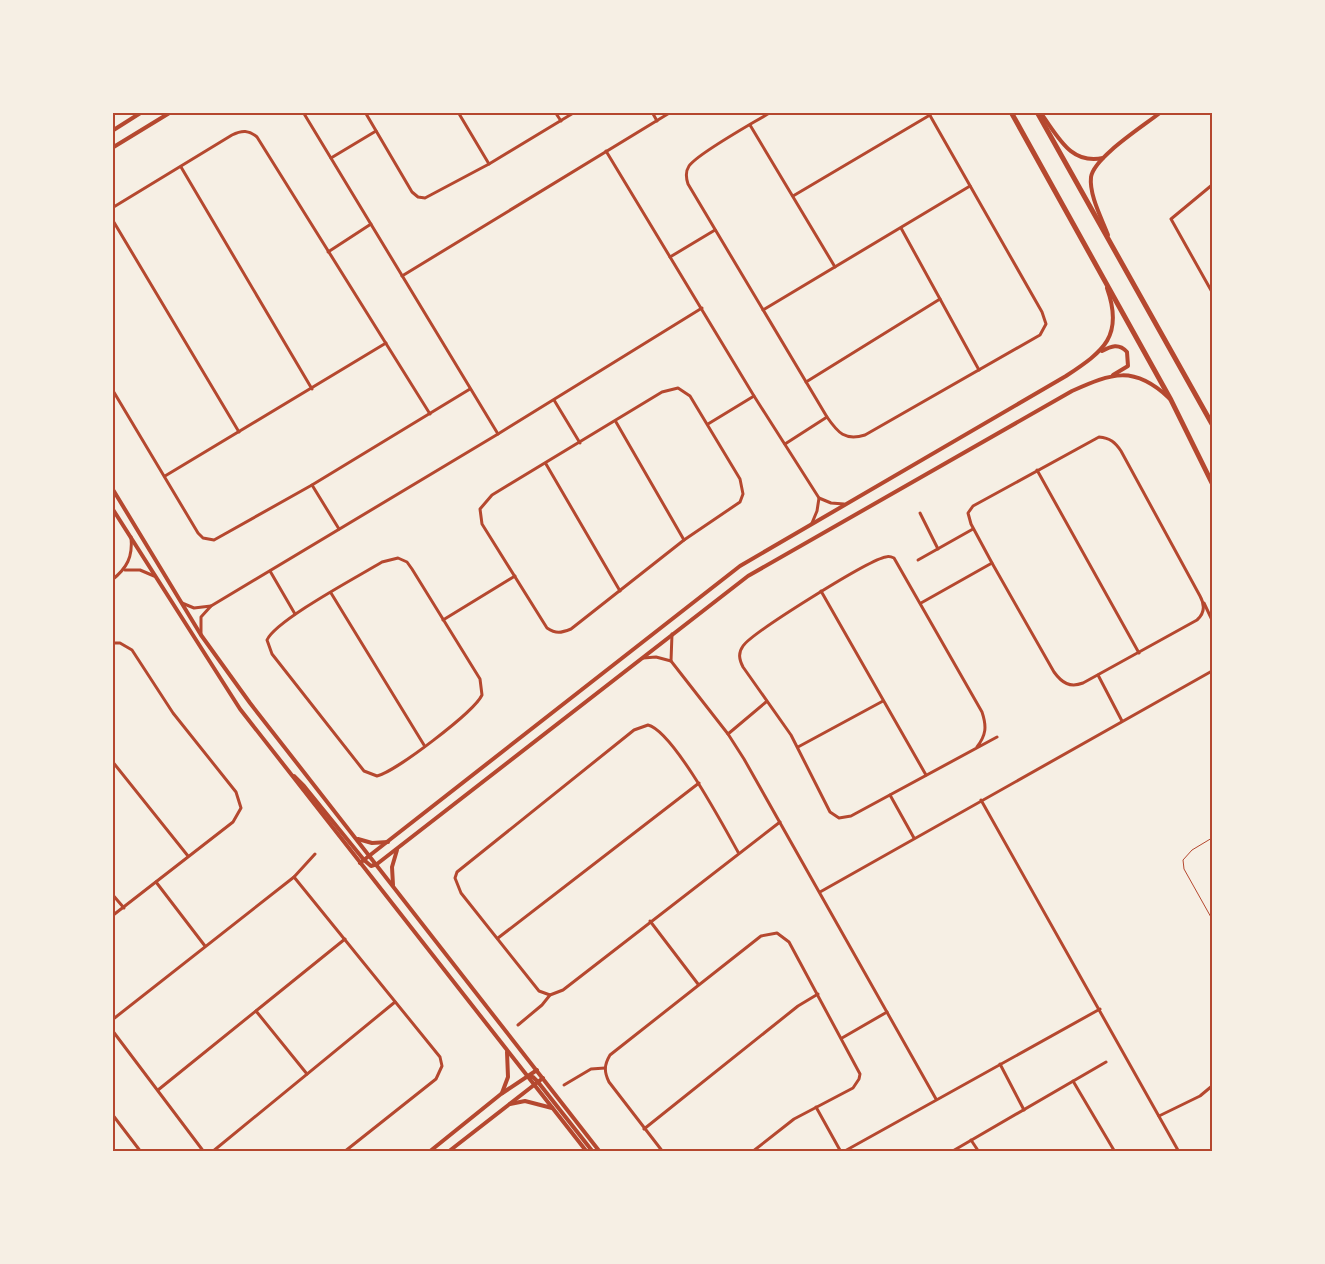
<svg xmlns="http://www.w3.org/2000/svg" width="1325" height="1264" viewBox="0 0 1325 1264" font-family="'DM Sans',sans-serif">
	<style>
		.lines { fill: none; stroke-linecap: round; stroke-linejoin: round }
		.service { stroke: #b5482f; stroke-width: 1 }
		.minor { stroke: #b5482f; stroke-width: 3 }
		.tertiary { stroke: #b5482f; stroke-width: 4 }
		.primary { stroke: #b5482f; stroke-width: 5 }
		.neatline { fill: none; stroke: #b5482f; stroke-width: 2 }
	</style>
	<rect width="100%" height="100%" fill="#f6efe4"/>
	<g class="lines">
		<path class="service" d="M 1212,838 L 1192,850 L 1183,860 L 1184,869 L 1212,919"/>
		<g class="minor">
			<path d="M 303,112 L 498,434"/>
			<path d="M 365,112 L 412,192 L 418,197 L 425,198 L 489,164 L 575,112"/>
			<path d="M 458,112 L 489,164"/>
			<path d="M 555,112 L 561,121"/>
			<path d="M 652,112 L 657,121"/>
			<path d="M 771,112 C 755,122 698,153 689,166 C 685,172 686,178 688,184 L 827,417 C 838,433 845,441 865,435 L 1040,335 L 1046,324 L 1042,312 L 928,112"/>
			<path d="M 750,125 L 835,267"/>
			<path d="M 606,151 L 754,396 L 819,498 L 831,503 L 844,504"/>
			<path d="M 331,158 L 376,131"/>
			<path d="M 181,167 L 312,389"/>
			<path d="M 1212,185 L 1171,219 L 1212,292"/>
			<path d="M 793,196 L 930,115"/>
			<path d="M 112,208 L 232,135 C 242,130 249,130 257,137 L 430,414"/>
			<path d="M 112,219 L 239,432"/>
			<path d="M 901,228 L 979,370"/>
			<path d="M 328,252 L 371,224"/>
			<path d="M 670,257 L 715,230"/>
			<path d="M 402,276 L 671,112"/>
			<path d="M 763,310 L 970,186"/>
			<path d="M 806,382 L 940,299"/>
			<path d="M 678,388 L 690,396 L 740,479 L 743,494 L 740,502 L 684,540 L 571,629 C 561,633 556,634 547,628 L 482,524 L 480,509 L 492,495 L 662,392 Z"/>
			<path d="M 112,389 L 198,533 L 203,538 L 214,540 L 312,485 L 470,389"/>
			<path d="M 554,400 L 580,443"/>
			<path d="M 616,422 L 684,540"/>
			<path d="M 708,424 L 754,396"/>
			<path d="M 1099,437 C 1110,438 1115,442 1121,451 L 1200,596 C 1205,605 1205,613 1197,620 L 1083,683 C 1070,688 1062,683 1054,672 L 992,563 L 971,524 L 968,513 L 973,506 Z"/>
			<path d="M 785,444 L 827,417"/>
			<path d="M 546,464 L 620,591"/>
			<path d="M 1037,470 L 1139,653"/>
			<path d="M 165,476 L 386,343"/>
			<path d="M 312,485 L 339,529"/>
			<path d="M 920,513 L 938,549"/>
			<path d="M 812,523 L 817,511 L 819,498"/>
			<path d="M 398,558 L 407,562 L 412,569 L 480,679 L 482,695 C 474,712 395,772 377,776 L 364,771 L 272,654 L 267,640 C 276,620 359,576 382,562 Z"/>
			<path d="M 918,560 L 973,529"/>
			<path d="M 125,570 L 140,570 L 154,576"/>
			<path d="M 270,571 L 295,614"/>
			<path d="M 112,580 C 127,568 133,557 131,537"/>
			<path d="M 821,591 L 926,775"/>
			<path d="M 331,593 L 424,745"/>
			<path d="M 182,603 L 194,608 L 211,606"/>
			<path d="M 921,603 L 992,563"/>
			<path d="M 1204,603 L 1212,620"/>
			<path d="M 443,620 L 515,576"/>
			<path d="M 201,635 L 201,617 L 211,606 L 498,434 L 702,308"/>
			<path d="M 112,643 L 120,643 L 132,650 L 173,713 L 236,792 L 241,808 L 233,822 L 112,916"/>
			<path d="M 643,658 L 656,657 L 671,661 L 728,734 L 744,759 L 936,1099"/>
			<path d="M 671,661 L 672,634"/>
			<path d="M 1098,675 L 1122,721"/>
			<path d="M 728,734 L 766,702"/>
			<path d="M 798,747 L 883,701"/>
			<path d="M 977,747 C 986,735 987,727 982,712 L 894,558 C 892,557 888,556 886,557 C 870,559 753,632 743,646 C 738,653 739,659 743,667 L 791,735 L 830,812 L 839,818 L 851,816 L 997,737"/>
			<path d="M 112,761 L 188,856"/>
			<path d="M 890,795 L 914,838"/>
			<path d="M 981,800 L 1179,1152"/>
			<path d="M 294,877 L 440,1057 L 442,1066 L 436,1079 L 344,1152"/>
			<path d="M 156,882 L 205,946"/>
			<path d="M 820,892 L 1212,671"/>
			<path d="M 112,894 L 124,908"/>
			<path d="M 650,921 L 698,984"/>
			<path d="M 498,938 L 699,783"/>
			<path d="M 550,995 L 539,991 L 461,893 L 455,878 L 457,872 L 634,730 L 648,725 C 673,731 724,827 738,852"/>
			<path d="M 256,1011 L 307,1074"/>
			<path d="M 112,1020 L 294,877 L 315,854"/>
			<path d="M 518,1025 L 542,1005 L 550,995 L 563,990 L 780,822"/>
			<path d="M 112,1030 L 204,1152"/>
			<path d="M 842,1038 L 887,1012"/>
			<path d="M 1000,1064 L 1024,1110"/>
			<path d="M 1073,1081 L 1115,1152"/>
			<path d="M 564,1085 L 591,1069 L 605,1068"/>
			<path d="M 158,1090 L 345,939"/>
			<path d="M 816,1107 L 841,1152"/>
			<path d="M 112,1114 L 141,1152"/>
			<path d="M 1159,1116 L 1200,1096 L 1212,1086"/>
			<path d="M 644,1129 L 798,1006 L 818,994"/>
			<path d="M 971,1140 L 979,1152"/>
			<path d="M 212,1152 L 395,1002"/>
			<path d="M 663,1152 L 609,1082 C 604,1072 604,1065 610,1055 L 761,936 L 777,933 L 789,942 L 860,1074 L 859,1079 L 853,1088 L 794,1119 L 752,1152"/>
			<path d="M 843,1152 L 1100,1009"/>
			<path d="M 951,1152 L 1106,1062"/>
		</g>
		<g class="tertiary">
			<path d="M 1040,112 C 1058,136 1070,165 1103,158"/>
			<path d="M 112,131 L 142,112"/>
			<path d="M 112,148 L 171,112"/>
			<path d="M 1108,235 C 1102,219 1089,195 1091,177 C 1094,157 1145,125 1161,112"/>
			<path d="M 1102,351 C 1111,346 1119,343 1127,352 L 1128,366 L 1113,375"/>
			<path d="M 112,488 L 201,635 L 250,703 L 600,1152"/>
			<path d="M 112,508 L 240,709 L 587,1152"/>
			<path d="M 294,776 L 304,786 L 364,860 L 371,866 L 377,864"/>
			<path d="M 358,839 L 372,843 L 388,842"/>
			<path d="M 360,863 L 740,566 L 1066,376 C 1104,351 1124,336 1107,288"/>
			<path d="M 377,864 L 748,576 L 1072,391 C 1112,373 1134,365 1169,398"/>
			<path d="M 393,885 L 392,867 L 397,850"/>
			<path d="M 527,1077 L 533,1077 L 538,1082 L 593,1152"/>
			<path d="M 502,1093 L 508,1077 L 507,1052"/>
			<path d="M 510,1104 L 525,1101 L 552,1108"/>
			<path d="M 429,1152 L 501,1094 L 537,1070"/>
			<path d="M 448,1152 L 543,1078"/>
		</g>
		<g class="primary">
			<path d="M 1011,112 L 1171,400 L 1212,483"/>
			<path d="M 1037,112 L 1212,424"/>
		</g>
	</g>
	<rect width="1325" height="1264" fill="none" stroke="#f6efe4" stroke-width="228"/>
	<rect x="114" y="114" width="1097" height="1036" class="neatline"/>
</svg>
